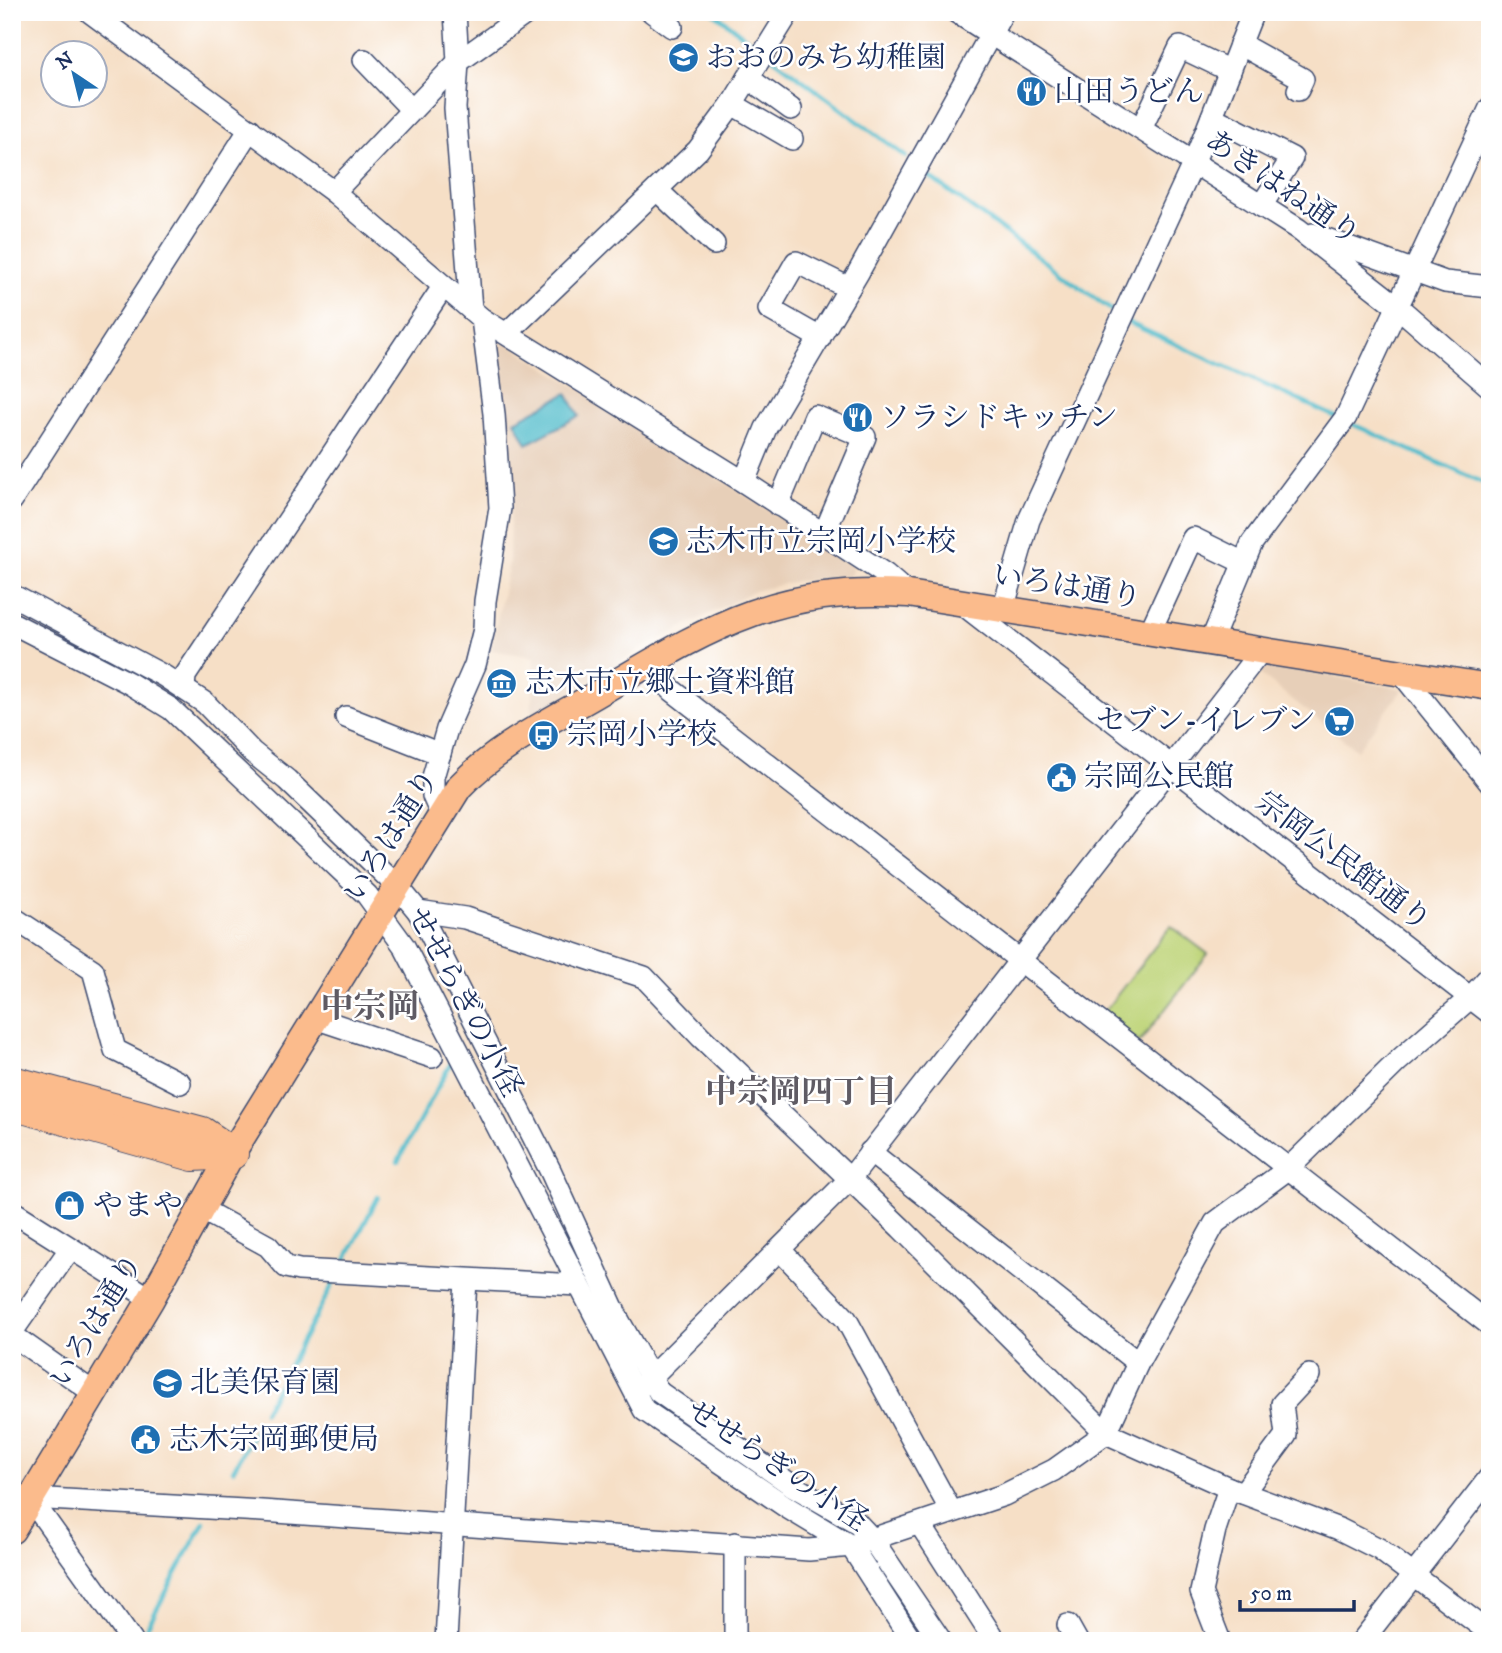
<svg xmlns="http://www.w3.org/2000/svg" width="1502" height="1653" viewBox="0 0 1502 1653" font-family="'IM FELL DW Pica','Noto Serif JP',serif">
	<style>
		.built { fill: #e7cfb8 }
		.green { fill: #bed478; stroke: #6c826b; stroke-width: 2 }
		.water { fill: #4fbbca; stroke: #357594; stroke-width: 2 }
		.lines { fill: none; stroke-linecap: round; stroke-linejoin: round }
		.stream { stroke: #4fbbca; stroke-width: 4.5 }
		.minor-casing { stroke: #3c496e; stroke-width: 24 }
		.major-casing { stroke: #3c496e; stroke-width: 29 }
		.highway-casing { stroke: #3c496e; stroke-width: 34 }
		.minor { stroke: #fff; stroke-width: 21 }
		.major { stroke: #fbbb8c; stroke-width: 26 }
		.highway { stroke: #fbbb8c; stroke-width: 32 }
		.labels { text-anchor: middle; dominant-baseline: central; stroke-width: 5; stroke-linejoin: round; paint-order: stroke }
		.poi-label { font-size: 30px; fill: #1b2f5e; stroke: #fff; text-anchor: start }
		.street-label { font-size: 30px; fill: #1b2f5e; stroke: #fff }
		.neighbourhood-label { font-size: 32px; font-weight: bold; fill: #5f5b64; stroke: #fff }
		.quarter-label { font-size: 33px; font-weight: bold; fill: #5f5b64; stroke: #fff }
	</style>
	<rect width="100%" height="100%" fill="#fff"/>
	<filter id="ink" filterUnits="userSpaceOnUse"><feTurbulence type="fractalNoise" baseFrequency=".0143" numOctaves="2"/><feDisplacementMap in="SourceGraphic" scale="14" xChannelSelector="R" yChannelSelector="G"/><feConvolveMatrix kernelMatrix="1 2 1 2 8 2 1 2 1" color-interpolation-filters="sRGB"/></filter>
	<filter id="wash" filterUnits="userSpaceOnUse"><feTurbulence type="fractalNoise" baseFrequency=".00686" numOctaves="4" result="noise"/><feDisplacementMap in="SourceGraphic" scale="28" xChannelSelector="R" yChannelSelector="G"/><feGaussianBlur stdDeviation="1.57" result="paint"/><feColorMatrix in="noise" values="0 0 0 0 0 0 0 0 0 0 0 0 0 0 0 0 0 1.4 0 .05"/><feComposite in="paint" operator="in"/></filter>
	<g filter="url(#wash)">
		<rect width="100%" height="100%" fill="#f6dfc6"/>
		<g class="built">
			<path d="M 507,343 L 786,522 L 854,568 L 849,577 L 797,581 L 754,591 L 646,646 L 531,716 L 534,657 L 491,650 L 509,563 L 511,495 L 498,346 Z"/>
			<path d="M 1261,664 L 1403,689 L 1357,750 L 1256,671 Z"/>
		</g>
		<path class="green" d="M 1171,926 L 1208,954 L 1139,1043 L 1103,1013 Z"/>
		<path class="water" d="M 567,393 L 579,416 L 527,444 L 515,421 Z"/>
		<g class="lines">
			<g class="stream">
				<path d="M 713,12 L 759,48"/>
				<path d="M 769,55 L 906,157"/>
				<path d="M 927,175 L 1111,310"/>
				<path d="M 1127,322 L 1338,418"/>
				<path d="M 1350,423 L 1490,486"/>
				<path d="M 459,1017 L 460,1016"/>
				<path d="M 398,1161 L 454,1057"/>
				<path d="M 343,1265 L 378,1197"/>
				<path d="M 264,1412 L 333,1284"/>
				<path d="M 233,1470 L 258,1425"/>
				<path d="M 145,1631 L 204,1522"/>
			</g>
		</g>
	</g>
	<g filter="url(#ink)">
		<g class="lines">
			<defs>
				<g id="minor">
					<path d="M 90,12 L 334,192 L 482,319 L 744,482 L 885,574 L 908,594"/>
					<path d="M 455,12 L 458,62 L 455,108 L 471,309"/>
					<path d="M 652,12 L 672,27"/>
					<path d="M 956,12 L 1298,229 L 1398,307 L 1490,387"/>
					<path d="M 1240,44 L 1303,79 L 1298,90"/>
					<path d="M 364,60 L 412,110"/>
					<path d="M 748,78 L 791,109"/>
					<path d="M 732,104 L 792,139"/>
					<path d="M 1212,117 L 1292,158 L 1261,206"/>
					<path d="M 1141,129 L 1180,47 L 1230,71"/>
					<path d="M 657,190 L 714,244"/>
					<path d="M 334,192 L 458,62 L 528,12"/>
					<path d="M 1313,234 L 1445,282 L 1490,287"/>
					<path d="M 507,333 L 698,150 L 732,104 L 789,12"/>
					<path d="M 820,338 L 769,309 L 796,262 L 849,288"/>
					<path d="M 744,482 L 766,428 L 858,273 L 1003,12"/>
					<path d="M 12,500 L 250,129"/>
					<path d="M 778,505 L 815,416 L 865,437 L 824,534"/>
					<path d="M 12,595 L 164,676 L 205,703 L 252,752 L 287,780 L 398,887 L 418,911 L 430,933 L 551,1172 L 619,1321 L 659,1392 L 793,1486 L 856,1522 L 872,1539 L 941,1641"/>
					<path d="M 961,603 L 1490,1013"/>
					<path d="M 1003,609 L 1029,520 L 1194,162 L 1253,12"/>
					<path d="M 12,623 L 129,683 L 171,709 L 367,895 L 404,946 L 644,1410 L 788,1508 L 851,1546 L 912,1641"/>
					<path d="M 1149,634 L 1193,538 L 1244,563"/>
					<path d="M 1210,644 L 1252,543 L 1346,417 L 1490,108"/>
					<path d="M 647,665 L 673,691 L 1490,1325"/>
					<path d="M 1403,675 L 1490,783"/>
					<path d="M 184,689 L 185,676 L 443,287"/>
					<path d="M 346,717 L 440,754"/>
					<path d="M 441,814 L 433,796 L 433,777 L 447,729 L 475,665 L 484,629 L 485,601 L 500,508 L 494,414 L 482,319"/>
					<path d="M 418,911 L 465,918 L 644,977 L 701,1037 L 901,1228 L 1106,1433 L 1229,1488 L 1339,1529 L 1379,1549 L 1490,1633"/>
					<path d="M 12,917 L 93,970 L 115,1050 L 180,1083"/>
					<path d="M 318,1019 L 432,1057"/>
					<path d="M 870,1152 L 1138,1363"/>
					<path d="M 201,1209 L 268,1246 L 286,1267 L 299,1270 L 577,1285"/>
					<path d="M 12,1211 L 151,1299"/>
					<path d="M 780,1250 L 846,1319 L 951,1511"/>
					<path d="M 12,1332 L 70,1249"/>
					<path d="M 12,1335 L 94,1393"/>
					<path d="M 643,1385 L 850,1179 L 1260,652"/>
					<path d="M 1243,1493 L 1286,1435 L 1282,1404 L 1309,1375"/>
					<path d="M 30,1498 L 262,1511 L 809,1550 L 851,1546 L 1004,1495 L 1054,1470 L 1106,1433 L 1138,1363 L 1215,1223 L 1288,1169 L 1398,1061 L 1470,998 L 1490,976"/>
					<path d="M 30,1498 L 132,1641"/>
					<path d="M 920,1524 L 995,1641"/>
					<path d="M 735,1543 L 735,1641"/>
					<path d="M 1068,1625 L 1077,1641"/>
					<path d="M 446,1641 L 466,1280"/>
					<path d="M 1220,1641 L 1201,1592 L 1215,1530 L 1229,1488"/>
					<path d="M 1362,1641 L 1490,1477"/>
				</g>
				<path id="major" d="M 12,1530 L 151,1299 L 232,1153 L 459,787 C 496,748 543,725 590,698 C 705,631 770,585 908,594 L 1490,687"/>
				<g id="highway">
					<path d="M 12,1082 L 202,1133 L 232,1153"/>
					<path d="M 12,1104 L 193,1155 L 232,1153"/>
				</g>
			</defs>
			<use href="#minor" class="minor-casing"/>
			<use href="#major" class="major-casing"/>
			<use href="#highway" class="highway-casing"/>
			<use href="#minor" class="minor"/>
			<use href="#major" class="major"/>
			<use href="#highway" class="highway"/>
		</g>
	</g>
	<defs>
		<symbol id="school-disc" viewBox="-11 -11 22 22"><circle r="9.5" fill="#1f6fb2" stroke="#fff"/><path d="M0-5L7-2L0 1L-7-2ZM-4 1L0 2.5L4 1V4Q0 6-4 4Z" fill="#fff"/></symbol>
		<symbol id="restaurant-disc" viewBox="-11 -11 22 22"><circle r="9.5" fill="#1f6fb2" stroke="#fff"/><path d="M-5-6h1v4h1v-4h1v4h1v-4h1v5L-1.5 .5V6h-2V.5L-5-1ZM5-6V6H3V1.5H1.5Q1.5-4 5-6Z" fill="#fff"/></symbol>
		<symbol id="museum-disc" viewBox="-11 -11 22 22"><circle r="9.5" fill="#1f6fb2" stroke="#fff"/><path d="M0-6L6-3V-2H-6V-3ZM-5-1h2V3h-2ZM-1-1h2V3h-2ZM3-1h2V3H3ZM-6 4H6V6H-6Z" fill="#fff"/></symbol>
		<symbol id="supermarket-disc" viewBox="-11 -11 22 22"><circle r="9.5" fill="#1f6fb2" stroke="#fff"/><path d="M-6-5.5h2.5l.6 2H6L4.5 2H-2.5L-4.4-4H-6ZM-1.5 3.2a1.3 1.3 0 1 0 .1 0ZM3 3.2a1.3 1.3 0 1 0 .1 0Z" fill="#fff"/></symbol>
		<symbol id="bus-disc" viewBox="-11 -11 22 22"><circle r="9.5" fill="#1f6fb2" stroke="#fff"/><path d="M-5-6H5V4H4V6H2V4H-2V6H-4V4H-5ZM-3.5-4V0h7V-4ZM-3.5 1.2v1.5H-2V1.2ZM2 1.2v1.5H3.5V1.2Z" fill="#fff"/></symbol>
		<symbol id="civic-disc" viewBox="-11 -11 22 22"><circle r="9.5" fill="#1f6fb2" stroke="#fff"/><path d="M-.6-6.5H3V-4.5H.6V-3L4-1V1h2V6H-6V1h2V-1L-.6-3ZM-1.2 2.5V6h2.4V2.5Z" fill="#fff"/></symbol>
		<symbol id="shop-disc" viewBox="-11 -11 22 22"><circle r="9.5" fill="#1f6fb2" stroke="#fff"/><path d="M-5-2.5h2.3a2.7 3.5 0 0 1 5.4 0H5L5.5 6h-11ZM-1.5-2.5h3a1.5 2.3 0 0 0-3 0Z" fill="#fff"/></symbol>
	</defs>
	<g fill-rule="evenodd">
		<use href="#school-disc" x="666" y="40" width="35" height="35"/>
		<use href="#restaurant-disc" x="1014" y="74" width="35" height="35"/>
		<use href="#restaurant-disc" x="840" y="400" width="35" height="35"/>
		<use href="#school-disc" x="646" y="524" width="35" height="35"/>
		<use href="#museum-disc" x="484" y="666" width="35" height="35"/>
		<use href="#supermarket-disc" x="1322" y="704" width="35" height="35"/>
		<use href="#bus-disc" x="526" y="718" width="35" height="35"/>
		<use href="#civic-disc" x="1044" y="760" width="35" height="35"/>
		<use href="#shop-disc" x="52" y="1188" width="35" height="35"/>
		<use href="#school-disc" x="150" y="1366" width="35" height="35"/>
		<use href="#civic-disc" x="128" y="1422" width="35" height="35"/>
	</g>
	<g class="labels">
		<g class="poi-label">
			<text x="706" y="58">おおのみち幼稚園</text>
			<text x="1054" y="92">山田うどん</text>
			<text x="880" y="418">ソラシドキッチン</text>
			<text x="686" y="542">志木市立宗岡小学校</text>
			<text x="525" y="683">志木市立郷土資料館</text>
			<text x="1316" y="721" text-anchor="end">セブン-イレブン</text>
			<text x="567" y="735">宗岡小学校</text>
			<text x="1084" y="777">宗岡公民館</text>
			<text x="93" y="1206">やまや</text>
			<text x="190" y="1383">北美保育園</text>
			<text x="169" y="1440">志木宗岡郵便局</text>
		</g>
		<g class="street-label">
			<text transform="translate(1282 188) rotate(34)">あきはね通り</text>
			<text transform="translate(1067 587) rotate(9)">いろは通り</text>
			<text transform="translate(392 836) rotate(-58)">いろは通り</text>
			<text transform="translate(1343 862) rotate(37)">宗岡公民館通り</text>
			<text transform="translate(464 1002) rotate(62)">せせらぎの小径</text>
			<text transform="translate(97 1321) rotate(-59)">いろは通り</text>
			<text transform="translate(777 1466) rotate(34)">せせらぎの小径</text>
		</g>
		<g class="neighbourhood-label">
			<text x="801" y="1093">中宗岡四丁目</text>
		</g>
		<g class="quarter-label">
			<text x="370" y="1007">中宗岡</text>
		</g>
	</g>
	<rect width="1502" height="1653" fill="none" stroke="#fff" stroke-width="42"/>
	<g transform="translate(74 74) rotate(325)"><circle r="33" fill="#ffffff" stroke="#a4acbf" stroke-width="2"/>
	<path d="M0-5L12 26L0 18L-12 26Z" fill="#1f6fb2"/>
	<text y="-10" font-size="19" font-weight="bold" text-anchor="middle" fill="#1b2f5e">N</text>
	</g>
	<path d="M1240 1600v10h114v-10" fill="none" stroke="#1b2f5e" stroke-width="3.5"/>
	<text x="1250" y="1600" font-size="21" fill="#1b2f5e" stroke="#ffffff" stroke-width="5" paint-order="stroke">50 m</text>
</svg>
